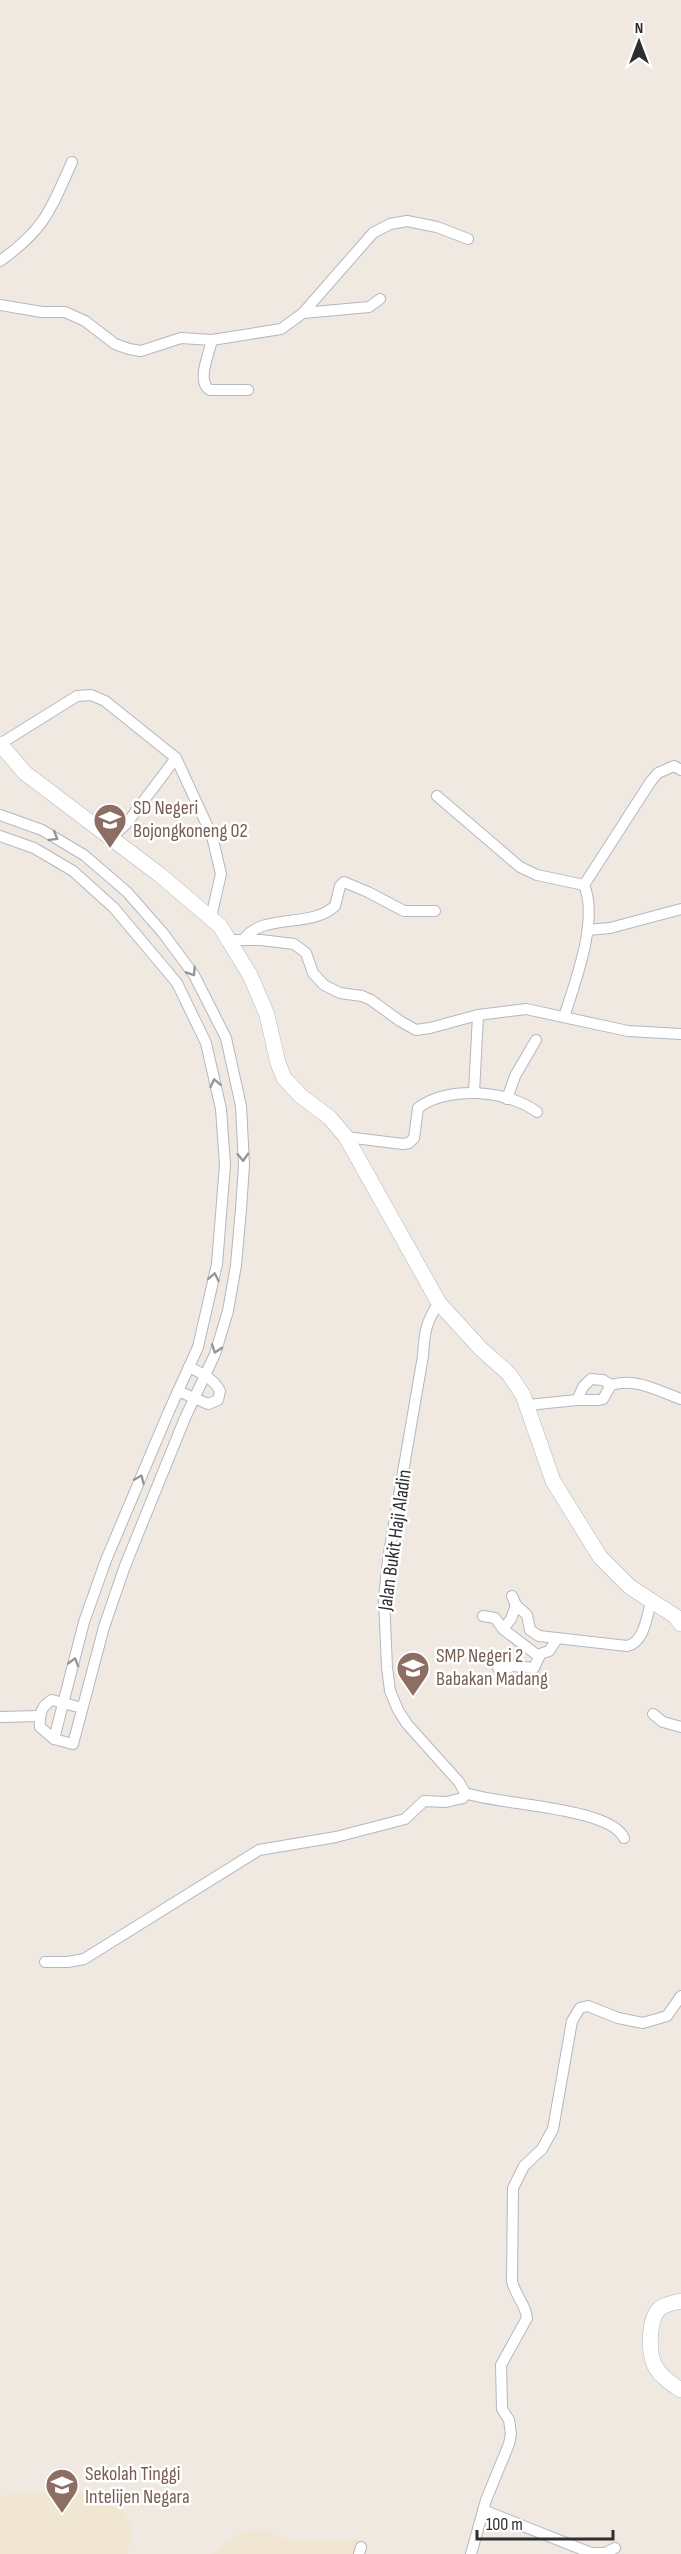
<svg xmlns="http://www.w3.org/2000/svg" width="681" height="2554" viewBox="0 0 681 2554" font-family="'Sofia Sans Condensed',sans-serif">
	<style>
		.education { fill: #f0e6d1 }
		.lines { fill: none; stroke-linecap: round; stroke-linejoin: round }
		.street-casing { stroke: #b4b7c1; stroke-width: 12 }
		.secondary-casing { stroke: #b4b7c1; stroke-width: 16 }
		.street { stroke: #fff; stroke-width: 10 }
		.secondary { stroke: #fff; stroke-width: 15 }
		.oneway { stroke: #969696 }
		.labels { text-anchor: middle; dominant-baseline: central; stroke-width: 5; stroke-linejoin: round; paint-order: stroke }
		.education-label { font-size: 20px; fill: #785e54; stroke: #fff; text-anchor: start }
		.street-label { font-size: 20px; fill: #2e2e2e; stroke: #fff }
	</style>
	<rect width="100%" height="100%" fill="#efe9e1"/>
	<g class="education">
		<path d="M 72,2491 L 116,2500 L 133,2527 L 128,2554 L 0,2554 L 0,2495 Z"/>
		<path d="M 266,2529 L 283,2539 L 360,2540 L 358,2554 L 214,2554 L 240,2532 Z"/>
	</g>
	<g class="lines">
		<defs>
			<g id="street">
				<path d="M 0,261 C 45,229 50,211 72,162"/>
				<path d="M 0,305 L 42,312 L 65,312 L 85,321 L 115,344 L 129,349 L 141,351 L 181,338 L 212,340 L 281,329 L 303,313 L 373,233 L 390,224 L 407,221 L 437,227 L 468,239"/>
				<path d="M 303,313 L 369,307 L 380,299"/>
				<path d="M 212,340 C 209,354 196,382 210,390 L 248,390"/>
				<path d="M 0,744 L 77,696 L 91,695 L 105,701 L 176,758 L 212,836 L 221,874 L 211,917"/>
				<path d="M 437,796 L 520,867 L 537,875 L 584,885"/>
				<path d="M 0,815 L 42,830 L 84,855 L 127,892 L 163,933 L 194,975 L 226,1038 L 241,1106 L 244,1165 L 241,1209 L 236,1265 L 228,1311 L 215,1354 L 185,1418 L 125,1566 L 104,1627 L 73,1744 L 54,1739 L 40,1727 C 39,1715 41,1706 52,1700 L 82,1708"/>
				<path d="M 0,836 L 34,848 L 73,871 L 114,908 L 177,983 L 206,1043 L 221,1109 L 225,1165 L 217,1264 L 198,1347 L 169,1411 L 106,1560 L 84,1622 L 54,1739"/>
				<path d="M 111,838 L 127,823 L 176,758"/>
				<path d="M 588,930 L 610,928 L 681,909"/>
				<path d="M 230,940 L 261,940 L 294,944 L 306,953 L 313,973 L 324,985 L 340,993 L 362,996 L 371,1000 L 400,1021 L 416,1030 L 430,1028 L 478,1015 L 526,1009 L 628,1031 L 681,1034"/>
				<path d="M 243,940 C 263,912 310,929 335,906 L 340,886 L 344,882 L 368,892 L 404,911 L 435,911"/>
				<path d="M 564,1017 C 575,983 599,919 584,885 L 651,781 L 658,773 L 674,766 L 681,770"/>
				<path d="M 474,1093 L 478,1015"/>
				<path d="M 507,1099 L 515,1076 L 536,1040"/>
				<path d="M 346,1137 L 403,1144 L 409,1143 L 414,1138 L 418,1108 C 447,1085 508,1090 537,1112"/>
				<path d="M 178,1391 L 208,1404 L 218,1400 L 220,1391 C 213,1378 201,1373 189,1367"/>
				<path d="M 577,1400 L 583,1387 L 591,1379 L 603,1380 L 611,1385"/>
				<path d="M 528,1405 L 577,1400 L 599,1400 L 603,1399 L 611,1385 C 635,1377 658,1391 681,1399"/>
				<path d="M 512,1596 L 516,1605 L 527,1615 L 530,1630 L 539,1636 L 627,1646 C 644,1643 647,1616 651,1602"/>
				<path d="M 483,1616 L 495,1618 L 503,1629 L 537,1655 L 549,1651 L 557,1639"/>
				<path d="M 503,1629 L 511,1619 L 516,1605"/>
				<path d="M 498,1662 L 498,1668 L 502,1670 L 512,1666 L 534,1668 L 540,1655"/>
				<path d="M 653,1714 L 663,1722 L 681,1727"/>
				<path d="M 0,1717 L 39,1716"/>
				<path d="M 465,1793 C 499,1805 610,1807 624,1838"/>
				<path d="M 45,1962 L 68,1962 L 84,1959 L 259,1850 L 336,1837 L 405,1819 L 424,1801 L 446,1802 L 463,1798 L 465,1793 L 459,1782 L 407,1724 L 398,1710 L 390,1691 L 387,1667 L 384,1598 L 388,1559 L 423,1356 C 424,1334 426,1321 439,1303"/>
				<path d="M 483,2510 L 591,2553 L 605,2553 L 615,2548"/>
				<path d="M 359,2554 L 361,2547"/>
				<path d="M 471,2554 L 486,2500 L 509,2444 L 511,2434 L 509,2420 L 502,2409 L 501,2365 L 527,2318 C 526,2305 515,2295 512,2281 L 513,2188 L 524,2166 L 542,2149 L 553,2129 L 572,2021 L 580,2008 L 588,2006 L 618,2018 L 643,2023 L 667,2016 L 681,1996"/>
			</g>
			<g id="secondary">
				<path d="M 0,744 L 25,773 L 160,875 L 220,926 L 250,975 L 267,1015 L 278,1063 L 284,1078 L 301,1096 L 330,1118 L 346,1137 L 439,1303 L 481,1349 L 509,1374 L 523,1395 L 553,1481 L 600,1557 L 630,1587 L 675,1616 L 681,1624"/>
				<path d="M 681,2301 C 673,2303 665,2304 659,2309 C 648,2321 648,2355 656,2368 C 662,2378 672,2384 681,2390"/>
			</g>
		</defs>
		<use href="#street" class="street-casing"/>
		<use href="#secondary" class="secondary-casing"/>
		<use href="#street" class="street"/>
		<use href="#secondary" class="secondary"/>
	</g>
	<defs><path id="oneway-chevron" d="M-2-3.5L2.5 0L-2 3.5" fill="none" stroke-width="1.6" stroke-linecap="round" stroke-linejoin="round" transform="scale(1.5)"/></defs>
	<g class="oneway">
		<use href="#oneway-chevron" transform="translate(54 837) rotate(31)"/>
		<use href="#oneway-chevron" transform="translate(192 972) rotate(57)"/>
		<use href="#oneway-chevron" transform="translate(215 1083) rotate(-102)"/>
		<use href="#oneway-chevron" transform="translate(243 1157) rotate(88)"/>
		<use href="#oneway-chevron" transform="translate(214 1277) rotate(-79)"/>
		<use href="#oneway-chevron" transform="translate(216 1349) rotate(109)"/>
		<use href="#oneway-chevron" transform="translate(140 1479) rotate(-67)"/>
		<use href="#oneway-chevron" transform="translate(74 1662) rotate(-75)"/>
	</g>
	<defs>
		<symbol id="school-pin" viewBox="-11 -11 22 30"><path d="M0 17L-7.5 6A9.5 9.5 0 1 1 7.5 6Z" fill="#8d6e63" stroke="#fff"/><path d="M0-5L7-2L0 1L-7-2ZM-4 1L0 2.5L4 1V4Q0 6-4 4Z" fill="#fff"/></symbol>
		<symbol id="university-pin" viewBox="-11 -11 22 30"><path d="M0 17L-7.5 6A9.5 9.5 0 1 1 7.5 6Z" fill="#8d6e63" stroke="#fff"/><path d="M0-5L7-2L0 1L-7-2ZM-4 1L0 2.5L4 1V4Q0 6-4 4Z" fill="#fff"/></symbol>
	</defs>
	<g fill-rule="evenodd">
		<use href="#school-pin" x="91" y="801" width="38" height="52"/>
		<use href="#school-pin" x="394" y="1649" width="38" height="52"/>
		<use href="#university-pin" x="43" y="2466" width="38" height="52"/>
	</g>
	<g class="labels">
		<g class="education-label">
			<text x="133" y="808">SD Negeri<tspan x="133" dy="23">Bojongkoneng 02</tspan></text>
			<text x="436" y="1656">SMP Negeri 2<tspan x="436" dy="23">Babakan Madang</tspan></text>
			<text x="85" y="2474">Sekolah Tinggi<tspan x="85" dy="23">Intelijen Negara</tspan></text>
		</g>
		<g class="street-label">
			<text transform="translate(395 1540) rotate(-82)">Jalan Bukit Haji Aladin</text>
		</g>
	</g>
	<g transform="translate(639 42)" stroke="#ffffff" stroke-width="4.5" paint-order="stroke">
	<path d="M0-4.5L10 22L0 15L-10 22Z" fill="#2e2e2e"/>
	<text y="-9" font-size="16" font-weight="bold" text-anchor="middle" fill="#2e2e2e">N</text>
	</g>
	<path d="M477 2530v9h136v-9" fill="none" stroke="#2e2e2e" stroke-width="3"/>
	<text x="486" y="2530" font-size="18" fill="#2e2e2e" stroke="#ffffff" stroke-width="4.5" paint-order="stroke">100 m</text>
</svg>
